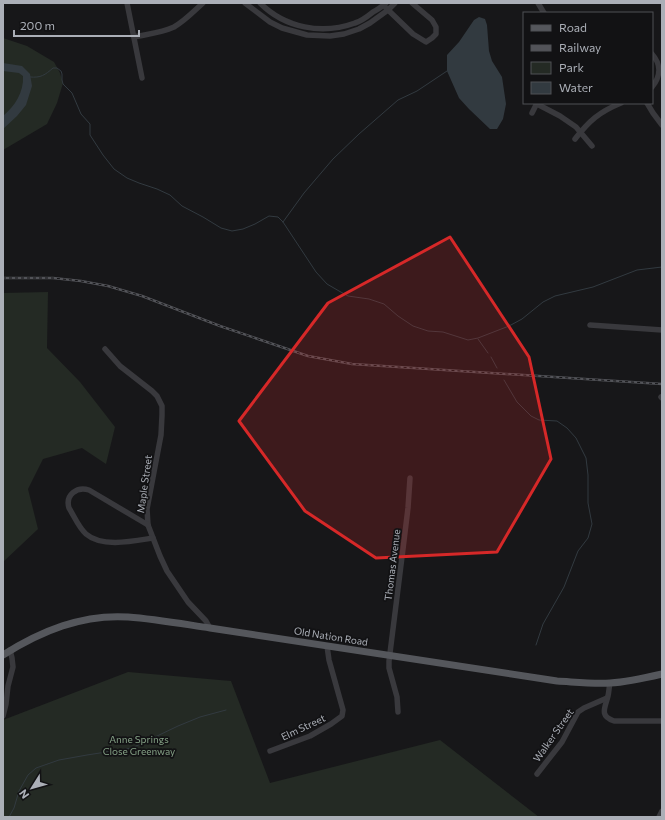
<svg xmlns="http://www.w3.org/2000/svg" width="665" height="820" viewBox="0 0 665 820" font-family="Commissioner,sans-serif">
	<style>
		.green { fill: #242a24 }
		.water { fill: #323a40 }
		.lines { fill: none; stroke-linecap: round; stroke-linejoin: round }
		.stream { stroke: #323a40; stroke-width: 1 }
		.minor { stroke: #39393d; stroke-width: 5.5 }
		.major { stroke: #55575c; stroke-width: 7 }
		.rail-casing { stroke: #525358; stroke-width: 2.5 }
		.rail { stroke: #121214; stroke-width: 1; stroke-dasharray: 3; stroke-linecap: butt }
		.marked { fill: #d62828; fill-opacity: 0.2; stroke: #d62828; stroke-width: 3; stroke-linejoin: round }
		.labels { text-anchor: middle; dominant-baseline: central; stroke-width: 3.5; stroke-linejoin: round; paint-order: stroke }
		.street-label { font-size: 10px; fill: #abafb7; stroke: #121214 }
		.park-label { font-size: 10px; fill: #84a085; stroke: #121214 }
	</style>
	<rect width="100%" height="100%" fill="#171719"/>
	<g class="green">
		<path d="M 3,38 L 27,46 L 54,62 L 60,73 L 63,83 L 57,103 L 47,124 L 3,150 Z"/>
		<path d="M 48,292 L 47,348 L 80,382 L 115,427 L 106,464 L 82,448 L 43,459 L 28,489 L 38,529 L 3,562 L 3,293 Z"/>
		<path d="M 128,672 L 231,681 L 270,783 L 440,740 L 539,817 L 3,817 L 3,720 Z"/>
	</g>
	<g class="water">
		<path d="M 479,17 L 485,19 L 487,25 L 489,51 L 492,61 L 502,77 L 506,104 L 503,119 L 497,129 L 490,129 L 469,109 L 459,98 L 447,71 L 447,55 L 459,42 L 474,20 Z"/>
		<path d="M 3,63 L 22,66 L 30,74 L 32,86 L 26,105 L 17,116 L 3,129 L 3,116 C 15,106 24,92 23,76 L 19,73 L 3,71 Z"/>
	</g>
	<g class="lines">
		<g class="stream">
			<path d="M 30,77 C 41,78 45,75 53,68 L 57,68 L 61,71 L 62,74 L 62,80 L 63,84 L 72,93 L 81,114 L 90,124 L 90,135 L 103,155 L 114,169 L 127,178 L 139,183 L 157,189 L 170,195 L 182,206 L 203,217 L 221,228 L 232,231 L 243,229 L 255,224 L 269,216 L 278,217 L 283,222 L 316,272 L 327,284 L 339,291 L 348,296 L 369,299 L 384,304 L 398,316 L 413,326 L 428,331 L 443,332 L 468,340 L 478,338 L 509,326 L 522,319 L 543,302 L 555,296 L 593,287 L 637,270 L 662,267"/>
			<path d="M 283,222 L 304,193 L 333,159 L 359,134 L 398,100 L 417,91 L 447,71"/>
			<path d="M 478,339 L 488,353"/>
			<path d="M 491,357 L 497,368"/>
			<path d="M 504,380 L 517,402 L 531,416 L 539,420 L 557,421 L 567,428 L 576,438 L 586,458 L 588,475 L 588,503 L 592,524 L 588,538 L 578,551 L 564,587 L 543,624 L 536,645"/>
			<path d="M 9,817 L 14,808 L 19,791 L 28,775 L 36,768 L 59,760 L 87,755 L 132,748 L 178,726 L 200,717 L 226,710"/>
		</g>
		<g class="minor">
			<path d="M 127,3 L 142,78"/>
			<path d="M 245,3 L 270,22 L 282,28 L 307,35 L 330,36 L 344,34 L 359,29 L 370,23 L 388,10 L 395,3"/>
			<path d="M 260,3 C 285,28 322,35 355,23 C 362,21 368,16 373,12 C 378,9 382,7 386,3"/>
			<path d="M 538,3 L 544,13"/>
			<path d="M 386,8 L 413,34 L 426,42 L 432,38 L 436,34 L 436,27 L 432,20 L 412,3"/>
			<path d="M 134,37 C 147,34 161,33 174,27 C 185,21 194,11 203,3"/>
			<path d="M 652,54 C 661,64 661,76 652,87"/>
			<path d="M 647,103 L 653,113 L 662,125"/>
			<path d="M 537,104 L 560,116 L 576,127 L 592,146"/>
			<path d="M 532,113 L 537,103"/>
			<path d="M 575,139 C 589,121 599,112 621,103"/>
			<path d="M 590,325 L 662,330"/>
			<path d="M 105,349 L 120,366 L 152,391 L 157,396 L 162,406 L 162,415 L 161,435 L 147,509 L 148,525 L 160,556 L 167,571 L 188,602 L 206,621 L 210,628"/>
			<path d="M 661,397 L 662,398"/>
			<path d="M 148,525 L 89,490 C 77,486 65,495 69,508 C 74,516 79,528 86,534 C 102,548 134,541 153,538"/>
			<path d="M 610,683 C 609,687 609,692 608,696 C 605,708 599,716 614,721 L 662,721"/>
			<path d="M 398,712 L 397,697 L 389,668 L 389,661 L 403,549 L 408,508 L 410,478"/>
			<path d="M 3,716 L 6,704 L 8,686 L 13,667 L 12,658 L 10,650"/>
			<path d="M 270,751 L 310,736 L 331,724 L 342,716 L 343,710 L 329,660 L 327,646"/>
			<path d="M 537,774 L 562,742 L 578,712 L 584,708 L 607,698"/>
			<path d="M 659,817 L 662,811"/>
		</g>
		<path class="major" d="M 3,655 C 41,631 82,614 128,617 C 155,619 183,624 210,628 L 557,681 C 575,682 592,684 610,683 C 628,682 645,678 662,674"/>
		<defs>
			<path id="rail" d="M 3,278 L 53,278 L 81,281 L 108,286 L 142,296 L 220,326 L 308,356 L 352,364 L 662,384"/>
		</defs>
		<use href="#rail" class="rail-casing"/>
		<use href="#rail" class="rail"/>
	</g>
	<path class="marked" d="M 450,237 L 529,357 L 551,459 L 497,552 L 376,558 L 305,511 L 239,421 L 328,303 Z"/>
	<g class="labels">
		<g class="street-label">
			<text transform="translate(144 484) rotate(-82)">Maple Street</text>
			<text transform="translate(392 565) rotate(-83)">Thomas Avenue</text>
			<text transform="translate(331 636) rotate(9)">Old Nation Road</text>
			<text transform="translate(303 727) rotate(-25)">Elm Street</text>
			<text transform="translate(553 735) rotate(-55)">Walker Street</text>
		</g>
		<g class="park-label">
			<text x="139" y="739">Anne Springs<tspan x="139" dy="12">Close Greenway</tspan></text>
		</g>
	</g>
	<rect width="665" height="820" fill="none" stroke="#abafb7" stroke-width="8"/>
	<rect x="523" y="12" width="130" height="92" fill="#121214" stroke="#4f5155"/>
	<rect x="531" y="25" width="20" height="6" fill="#55575c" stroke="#4f5155"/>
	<text x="559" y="32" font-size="12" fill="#abafb7">Road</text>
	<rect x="531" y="45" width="20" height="6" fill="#525358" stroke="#4f5155"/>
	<text x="559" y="52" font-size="12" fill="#abafb7">Railway</text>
	<rect x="531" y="62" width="20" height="12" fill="#242a24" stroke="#4f5155"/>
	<text x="559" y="72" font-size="12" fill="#abafb7">Park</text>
	<rect x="531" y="82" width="20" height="12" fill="#323a40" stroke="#4f5155"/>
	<text x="559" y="92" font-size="12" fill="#abafb7">Water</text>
	<g transform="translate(32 788) rotate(233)" stroke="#121214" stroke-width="3" paint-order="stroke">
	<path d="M0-3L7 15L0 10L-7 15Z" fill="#abafb7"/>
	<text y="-6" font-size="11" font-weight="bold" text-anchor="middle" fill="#abafb7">N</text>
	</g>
	<path d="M14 30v6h125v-6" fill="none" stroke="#abafb7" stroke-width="2"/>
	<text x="20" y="30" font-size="12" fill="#abafb7" stroke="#121214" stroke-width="3" paint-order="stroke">200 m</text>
</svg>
